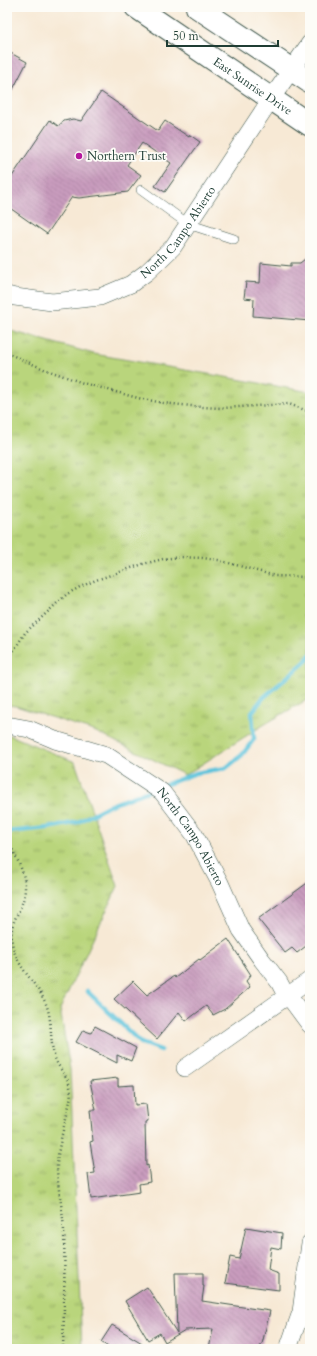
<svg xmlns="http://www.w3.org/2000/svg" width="317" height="1356" viewBox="0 0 317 1356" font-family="Cardo,serif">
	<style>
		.grass { fill: url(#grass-tufts); stroke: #6c8958 }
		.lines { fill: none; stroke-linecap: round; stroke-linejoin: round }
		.stream { stroke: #5fc4dc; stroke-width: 4.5 }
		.building { fill: url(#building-back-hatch) }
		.lane-casing { stroke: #3f574c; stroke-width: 10 }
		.street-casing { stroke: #3f574c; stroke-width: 18 }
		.primary-casing { stroke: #3f574c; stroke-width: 24 }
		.path { stroke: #3f574c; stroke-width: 2.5; stroke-dasharray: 1 3; stroke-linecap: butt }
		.lane { stroke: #fff; stroke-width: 9 }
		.street { stroke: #fff; stroke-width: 17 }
		.primary { stroke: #fff; stroke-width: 22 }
		.poi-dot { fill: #b5179e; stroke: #fdfcf7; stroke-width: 1.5 }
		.labels { text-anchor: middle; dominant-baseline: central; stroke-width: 3.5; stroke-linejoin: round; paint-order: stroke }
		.street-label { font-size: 12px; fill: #1f3d34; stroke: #fdfcf7 }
		.poi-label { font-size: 12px; fill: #1f3d34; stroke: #fdfcf7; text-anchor: start }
	</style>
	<defs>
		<pattern id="grass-tufts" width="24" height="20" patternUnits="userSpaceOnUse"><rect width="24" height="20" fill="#b9d57b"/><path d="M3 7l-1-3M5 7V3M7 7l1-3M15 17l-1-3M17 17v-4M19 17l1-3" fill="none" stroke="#96ae66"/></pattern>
		<pattern id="building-back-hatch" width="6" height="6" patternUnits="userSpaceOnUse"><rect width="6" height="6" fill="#c99bbe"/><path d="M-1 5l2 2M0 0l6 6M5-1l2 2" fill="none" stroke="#a3809b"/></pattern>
	</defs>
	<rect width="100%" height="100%" fill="#fdfcf7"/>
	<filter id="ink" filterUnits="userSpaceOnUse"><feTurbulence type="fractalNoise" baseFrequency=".025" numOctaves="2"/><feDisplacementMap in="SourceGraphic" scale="8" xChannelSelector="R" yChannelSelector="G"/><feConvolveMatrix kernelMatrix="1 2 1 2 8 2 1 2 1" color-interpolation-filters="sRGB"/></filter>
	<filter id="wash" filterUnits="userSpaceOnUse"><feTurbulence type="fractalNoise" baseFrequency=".012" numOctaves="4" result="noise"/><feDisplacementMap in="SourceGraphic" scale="16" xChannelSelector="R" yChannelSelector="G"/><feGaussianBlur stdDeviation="0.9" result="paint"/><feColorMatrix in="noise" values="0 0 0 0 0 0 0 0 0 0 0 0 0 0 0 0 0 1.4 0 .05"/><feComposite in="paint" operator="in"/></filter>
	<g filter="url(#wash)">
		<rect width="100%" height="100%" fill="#f7e9d5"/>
		<g class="grass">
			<path d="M 7,330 L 94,354 L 310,392 L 310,698 L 265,724 L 185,775 L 94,731 L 16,706 L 7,705 Z"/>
			<path d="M 7,734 L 75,762 L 118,886 L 60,1009 L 70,1069 L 82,1349 L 7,1349 Z"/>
		</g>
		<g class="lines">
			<g class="stream">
				<path d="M 162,786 L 196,773 L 226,768 L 242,755 L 254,739 L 252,712 L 263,698 L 305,662 L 310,655"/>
				<path d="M 7,832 L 48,828 L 78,822 L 108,806 L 151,790"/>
				<path d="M 87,991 L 141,1043 L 161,1050"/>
			</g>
		</g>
		<g id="blocks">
			<g class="building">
				<path d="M 7,51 L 27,62 L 7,101 Z"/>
				<path d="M 101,92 L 158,131 L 165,121 L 189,137 L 190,135 L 200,142 L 165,192 L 155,186 L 171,163 L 142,143 L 127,165 L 141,175 L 128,192 L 79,198 L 72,197 L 47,234 L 7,206 L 7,184 L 50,120 L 58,126 L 64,121 L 73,119 L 81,121 Z"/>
				<path d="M 310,255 L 310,321 L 253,316 L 254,299 L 244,298 L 246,282 L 260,283 L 261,263 L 291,266 L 291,263 L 300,263 Z"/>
				<path d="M 310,881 L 310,943 L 297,953 L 292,948 L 285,953 L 258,919 Z"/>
				<path d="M 228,939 L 251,975 L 246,981 L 250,987 L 225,1009 L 213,1015 L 206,1006 L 186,1021 L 179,1012 L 157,1039 L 114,999 L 133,981 L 147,995 L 174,976 L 175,978 L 199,959 L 200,960 Z"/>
				<path d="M 95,1026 L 136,1048 L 131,1061 L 117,1055 L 117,1063 L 76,1042 L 83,1030 L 91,1033 Z"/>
				<path d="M 118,1078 L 118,1086 L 134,1085 L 135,1105 L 146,1104 L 148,1121 L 145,1122 L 146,1166 L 148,1165 L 150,1182 L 139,1184 L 140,1192 L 91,1199 L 88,1174 L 95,1173 L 90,1142 L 93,1141 L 90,1110 L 96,1110 L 90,1081 Z"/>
				<path d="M 246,1227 L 282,1233 L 281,1249 L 271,1247 L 268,1270 L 279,1274 L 279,1290 L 225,1283 L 230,1257 L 239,1259 Z"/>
				<path d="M 175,1273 L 203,1273 L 203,1286 L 204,1286 L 202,1301 L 270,1311 L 262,1344 L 261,1344 L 260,1349 L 209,1349 L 213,1329 L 185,1330 L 165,1342 L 160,1333 L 148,1340 L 125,1301 L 147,1287 L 177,1333 Z"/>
				<path d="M 112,1325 L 142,1343 L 131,1349 L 111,1349 L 101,1342 Z"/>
			</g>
		</g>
	</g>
	<g filter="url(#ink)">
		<use href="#blocks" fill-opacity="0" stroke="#3f574c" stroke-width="1"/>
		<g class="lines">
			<defs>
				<path id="lane" d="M 141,190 L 188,224 L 234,239"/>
				<g id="street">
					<path id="s1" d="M 7,295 L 15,297 L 52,302 L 100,297 L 131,284 L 147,272 L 173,247 L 271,99 L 310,43"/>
					<path id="s2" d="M 7,725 L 29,729 L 55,740 L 106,755 L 162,792 L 194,834 L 220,883 L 241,930 L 262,960 L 279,982 L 287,997 L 293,1002 L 310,1025"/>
					<path d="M 185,1068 L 310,980"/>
					<path d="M 288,1349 L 301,1312 L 310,1243"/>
				</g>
				<g id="primary">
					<path id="s3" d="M 136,7 L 310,125"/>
					<path d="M 197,7 L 310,82"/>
				</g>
			</defs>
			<use href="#lane" class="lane-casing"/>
			<use href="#street" class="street-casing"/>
			<use href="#primary" class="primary-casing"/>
			<g class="path">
				<path d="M 7,353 L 44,369 L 83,383 L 138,398 L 163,403 L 201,407 L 222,408 L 289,404 L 310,412"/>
				<path d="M 7,661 L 25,633 L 67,594 L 80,587 L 96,580 L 143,564 L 163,559 L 180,557 L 202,558 L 218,560 L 275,576 L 310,577"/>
				<path d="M 7,839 C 14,854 26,872 25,889 C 24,913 6,920 13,947 C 18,969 38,984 46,1004 C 53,1021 49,1041 55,1058 C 58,1068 68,1076 70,1087 C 72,1096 69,1105 67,1114 C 63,1131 58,1148 57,1165 C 57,1187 63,1209 64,1231 C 65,1270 64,1310 63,1349"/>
			</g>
			<use href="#lane" class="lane"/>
			<use href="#street" class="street"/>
			<use href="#primary" class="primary"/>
		</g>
	</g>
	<circle class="poi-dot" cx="79" cy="156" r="4"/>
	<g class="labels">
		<g class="street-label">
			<text stroke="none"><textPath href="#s3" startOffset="141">East Sunrise Drive</textPath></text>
			<text stroke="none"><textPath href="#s1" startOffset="198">North Campo Abierto</textPath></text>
			<text stroke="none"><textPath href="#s2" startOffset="224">North Campo Abierto</textPath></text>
		</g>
		<g class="poi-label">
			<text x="87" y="156">Northern Trust</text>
		</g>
	</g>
	<rect width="317" height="1356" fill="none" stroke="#fdfcf7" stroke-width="24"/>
	<path d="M167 40v6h111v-6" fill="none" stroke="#1f3d34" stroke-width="2"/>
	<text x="173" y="40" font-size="12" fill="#1f3d34" stroke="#fdfcf7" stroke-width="3" paint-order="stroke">50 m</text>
</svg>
